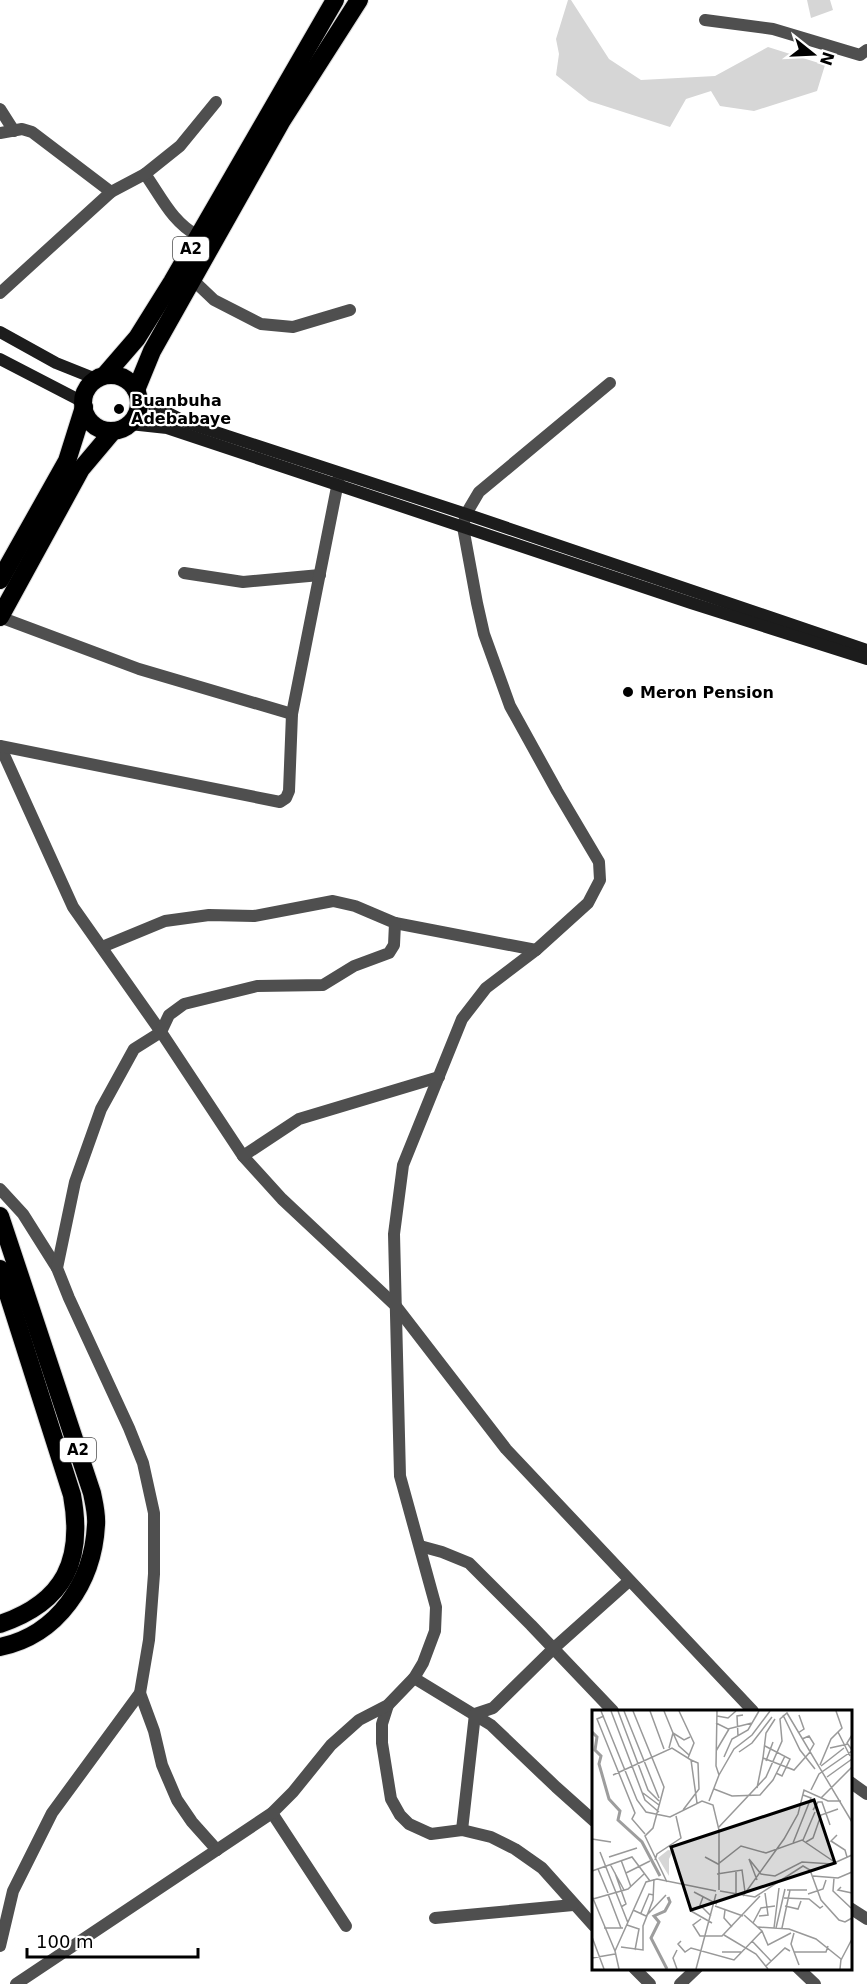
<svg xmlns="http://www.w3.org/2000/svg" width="867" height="1984" viewBox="0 0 867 1984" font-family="'DejaVu Sans',sans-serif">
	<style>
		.green { fill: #d6d6d6 }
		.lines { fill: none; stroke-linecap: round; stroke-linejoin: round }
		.highway-casing { stroke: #dbdbdb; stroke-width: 20 }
		.street { stroke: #4f4f4f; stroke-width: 12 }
		.secondary { stroke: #1c1c1c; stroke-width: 12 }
		.highway { stroke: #000; stroke-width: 18 }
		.poi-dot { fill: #000; stroke: #fff; stroke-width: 2 }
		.labels { text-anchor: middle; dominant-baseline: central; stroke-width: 4.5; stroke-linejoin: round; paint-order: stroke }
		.shield { fill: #fff; stroke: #4c4c4c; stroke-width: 1.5 }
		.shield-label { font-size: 15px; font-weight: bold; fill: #000 }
		.poi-label { font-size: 16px; font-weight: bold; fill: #000; stroke: #fff; text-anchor: start }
		.inset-river { fill: none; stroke: #9d9d9d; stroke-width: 3 }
		.inset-road { fill: none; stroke: #999; stroke-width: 1.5 }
		.view { fill: #000; fill-opacity: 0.15; stroke: #000; stroke-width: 3 }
		.inset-edge { fill: none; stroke: #000; stroke-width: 3 }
	</style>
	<rect width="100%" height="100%" fill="#fff"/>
	<g class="green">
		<path d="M 568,0 L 571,0 L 609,59 L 641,80 L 715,76 L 768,47 L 825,65 L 817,91 L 754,111 L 720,106 L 711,91 L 686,99 L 670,127 L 589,101 L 556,75 L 559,54 L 556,39 Z"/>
		<path d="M 807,0 L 830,0 L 833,10 L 811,18 Z"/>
	</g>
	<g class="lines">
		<defs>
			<g id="highway">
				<path d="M 105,375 L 137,338 L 172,282 L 335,0"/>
				<circle cx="111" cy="403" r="28"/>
				<path d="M 136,390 L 152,351 L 281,122 L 359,0"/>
				<path d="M 0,580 L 67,461 L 84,407"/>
				<path d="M 0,617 L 81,469 L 113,431"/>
				<path d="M 0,1216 L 92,1493 C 94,1503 97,1514 96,1525 C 93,1582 58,1635 0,1647"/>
				<path d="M 0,1269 L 72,1495 C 84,1560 65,1602 0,1624"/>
			</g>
		</defs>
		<use href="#highway" class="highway-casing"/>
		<g class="street">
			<path d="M 705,20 L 773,29 L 860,55 L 867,50"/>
			<path d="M 0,109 L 14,131"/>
			<path d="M 0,133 L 22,129 L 32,132 L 111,192"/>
			<path d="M 145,174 C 162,198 172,222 198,236"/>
			<path d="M 193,280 L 214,300 L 261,324 L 293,327 L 350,310"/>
			<path d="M 0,293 L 111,192 L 145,174 L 180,146 L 216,102"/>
			<path d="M 184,573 L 243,582 L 320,575"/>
			<path d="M 0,617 L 139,669 L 292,714"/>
			<path d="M 0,746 L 73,907 L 161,1032 L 243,1156 L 282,1199 L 395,1305 L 506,1449 L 753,1711"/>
			<path d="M 0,746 L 280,802 L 286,798 L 289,791 L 292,714 L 339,477"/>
			<path d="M 395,923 L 536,950"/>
			<path d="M 243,1156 L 299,1119 L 439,1077"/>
			<path d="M 0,1189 L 23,1214 L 57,1268"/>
			<path d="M 420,1546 L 442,1552 L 469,1563 L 531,1625 L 613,1711"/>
			<path d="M 414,1678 L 491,1725 L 556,1787 L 594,1821"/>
			<path d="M 140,1693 L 154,1731 L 162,1765 L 177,1800 L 192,1822 L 217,1850"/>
			<path d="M 388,1705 L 382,1724 L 382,1743 L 391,1799 L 400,1815 L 409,1824 L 431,1834 L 462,1830 L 491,1837 L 515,1849 L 542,1868 L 594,1926"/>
			<path d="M 850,1782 L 867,1794"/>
			<path d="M 272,1813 L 346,1926"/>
			<path d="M 462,1830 L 475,1714 L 493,1708 L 554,1648 L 629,1581"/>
			<path d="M 850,1908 L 867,1919"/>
			<path d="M 435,1918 L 573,1905"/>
			<path d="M 0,1946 L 13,1891 L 52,1813 L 140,1693 L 149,1640 L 154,1574 L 154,1513 L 143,1463 L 129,1428 L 69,1298 L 57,1268 L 75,1182 L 101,1109 L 134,1049 L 161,1032 L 169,1015 L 184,1004 L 257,986 L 323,985 L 354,966 L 389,953 L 394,945 L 395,923 L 355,906 L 333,901 L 254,916 L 209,915 L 165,921 L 102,947"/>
			<path d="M 634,1968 L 650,1984"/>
			<path d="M 798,1968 L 815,1984"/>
			<path d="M 16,1984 L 272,1813 L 293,1792 L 331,1745 L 359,1720 L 388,1705 L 414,1678 L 423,1663 L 435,1631 L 436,1607 L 400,1476 L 394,1234 L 403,1165 L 462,1019 L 486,988 L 536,950 L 588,903 L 600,880 L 599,862 L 557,791 L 510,706 L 484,634 L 477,603 L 463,527 L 466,514 L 479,492 L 610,383"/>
			<path d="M 680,1984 L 697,1968"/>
		</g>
		<g class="secondary">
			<path d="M 0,332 L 56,363 L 96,379"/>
			<path d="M 0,359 L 83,402"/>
			<path d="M 139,398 L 188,423 L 466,514 L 867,650"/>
			<path d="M 130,424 L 167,428 L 691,603 L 867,659"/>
		</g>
		<use href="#highway" class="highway"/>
	</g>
	<g class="poi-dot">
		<circle cx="119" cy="409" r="6"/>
		<circle cx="628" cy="692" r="6"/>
	</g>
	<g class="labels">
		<g class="shield">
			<rect x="173" y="237" width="36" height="24" rx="4.5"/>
			<rect x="60" y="1438" width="36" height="24" rx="4.5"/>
		</g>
		<g class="shield-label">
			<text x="191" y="249">A2</text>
			<text x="78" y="1450">A2</text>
		</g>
		<g class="poi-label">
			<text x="131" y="400">Buanbuha<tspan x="131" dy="18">Adebabaye</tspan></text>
			<text x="640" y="692">Meron Pension</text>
		</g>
	</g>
	<g transform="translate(592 1710)">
		<rect width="260" height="260" fill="#fff"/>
		<path d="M 76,140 L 81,141 L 77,149 L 77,166 L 66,148 Z" fill="#d6d6d6"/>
		<path class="inset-river" d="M 0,22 L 5,27 L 3,40 L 9,46 L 7,54 L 17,89 L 28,101 L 26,110 L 50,132 L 68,166M 75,259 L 59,228 L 67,212 L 62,206 L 73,201 L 78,192 L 76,187"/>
		<path class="inset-road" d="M 9,1 L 45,90 L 54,102 L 78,107 L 110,91 L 121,95 L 127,120 L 127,180M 19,1 L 53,90 L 67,102M 26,1 L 56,80 L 67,91M 32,1 L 67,88M 41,1 L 72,77 L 61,118 L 53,126 L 75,172M 58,1 L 72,39M 72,1 L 81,23 L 77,38M 87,1 L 102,33 L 96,48M 191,5 L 208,40 L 223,59M 12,6 L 5,9 L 43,103 L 40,109 L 53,124M 125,6 L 136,8 L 144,1M 183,9 L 174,23 L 171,48 L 202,60 L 218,42M 124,13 L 136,19 L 160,13M 246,22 L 258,46M 81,23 L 87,36 L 97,45M 81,23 L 92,30 L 98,27M 206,23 L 212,19 L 207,5M 260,25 L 255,33 L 260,40M 146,26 L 145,6 L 151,5M 210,29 L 217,26 L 222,34 L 218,41M 173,36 L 198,49 L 190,66 L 184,63M 238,38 L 256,34M 124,41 L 137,19M 147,42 L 160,33 L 180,7M 132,47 L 140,29 L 156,20 L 167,1M 174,51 L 181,32M 228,55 L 239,29 L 250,18 L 244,1M 229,56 L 252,38M 21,65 L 80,38 L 99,50 L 105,93M 127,65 L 142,39 L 160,25 L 178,1M 235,67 L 260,49M 165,78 L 171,48M 122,79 L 140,86 L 168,85 L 181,70 L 193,46M 219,80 L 227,64 L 260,41M 51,83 L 67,95M 229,88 L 260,57M 117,91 L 127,65 L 124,56 L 125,1M 91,100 L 107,79 L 106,53 L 99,50M 221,100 L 226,92 L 230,92 L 238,115M 126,118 L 174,67 L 190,31 L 188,9 L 195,3 L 260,112M 245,125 L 239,131 L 253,140 L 255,147M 0,129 L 19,132M 211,130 L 223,102M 214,132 L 221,128 L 229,105 L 246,99M 201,133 L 219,88 L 211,85M 8,142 L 36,213M 17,147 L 45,138M 113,147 L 126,154 L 149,136 L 174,143 L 210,130 L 244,153M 29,150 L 39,177M 63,150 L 65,144 L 89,128 L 84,106M 18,154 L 32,180M 6,159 L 16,183M 0,161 L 40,147 L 58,171M 23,163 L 34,194 L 29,197M 34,163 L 58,151M 125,164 L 150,160 L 153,182M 221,166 L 246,168 L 260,162M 242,168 L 241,181 L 259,198M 165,170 L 157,149 L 169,164 L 183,166 L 210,152 L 240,154 L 260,145M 249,177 L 246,180 L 260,183M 195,180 L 215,180M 128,181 L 163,187 L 211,156 L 218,160 L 229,190 L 247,210 L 253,212 L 260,208M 102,182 L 125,194M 16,184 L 29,218M 216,184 L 231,179 L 234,170M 144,185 L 144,162M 0,186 L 23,241M 151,186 L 192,129 L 206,104 L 212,80 L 236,91 L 249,91M 111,187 L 108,195 L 119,206M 192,188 L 217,189 L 228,198 L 231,196M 1,189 L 36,179 L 52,164M 123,196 L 151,206M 193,196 L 206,199 L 209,191M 41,200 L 54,206 L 74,185M 133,200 L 132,208 L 140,217M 99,201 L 120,213M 49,203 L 57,184 L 62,185M 152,205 L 170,221 L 176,235 L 199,223M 167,206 L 176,205 L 173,183M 109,209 L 101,215 L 108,226 L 130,226 L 168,186M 161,213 L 169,198 L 183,196M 35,215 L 47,219 L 43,240M 166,217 L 197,219 L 224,229 L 249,249 L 248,259M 12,218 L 31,218M 182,218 L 187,178M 184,218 L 193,179M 190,218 L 198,180M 202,223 L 199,234 L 207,255M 132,225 L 164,244 L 176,259M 0,227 L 12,259M 89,231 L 86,234 L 93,242 L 99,238 L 142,250 L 170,221M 160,231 L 179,251M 29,237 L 51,240 L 51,216 L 61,190 L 62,169M 85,240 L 81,248 L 85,259M 130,242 L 149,242M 202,242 L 234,242 L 236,236M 0,248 L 23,244M 249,250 L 260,229M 174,256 L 193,238 L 198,241M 27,259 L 23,241 L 54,172 L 65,169 L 124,181M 104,259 L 124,184"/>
		<path class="view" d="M 222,90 L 243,153 L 99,200 L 79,137 Z"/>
		<rect width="260" height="260" class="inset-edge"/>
	</g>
	<g transform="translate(813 54) rotate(108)" stroke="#ffffff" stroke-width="4.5" paint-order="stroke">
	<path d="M0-4.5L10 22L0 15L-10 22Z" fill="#000000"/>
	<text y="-9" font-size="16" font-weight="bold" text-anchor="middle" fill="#000000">N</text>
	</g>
	<path d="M27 1948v9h171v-9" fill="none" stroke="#000000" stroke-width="3"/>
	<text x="36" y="1948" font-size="18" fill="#000000" stroke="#ffffff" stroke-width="4.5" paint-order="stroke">100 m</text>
</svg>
